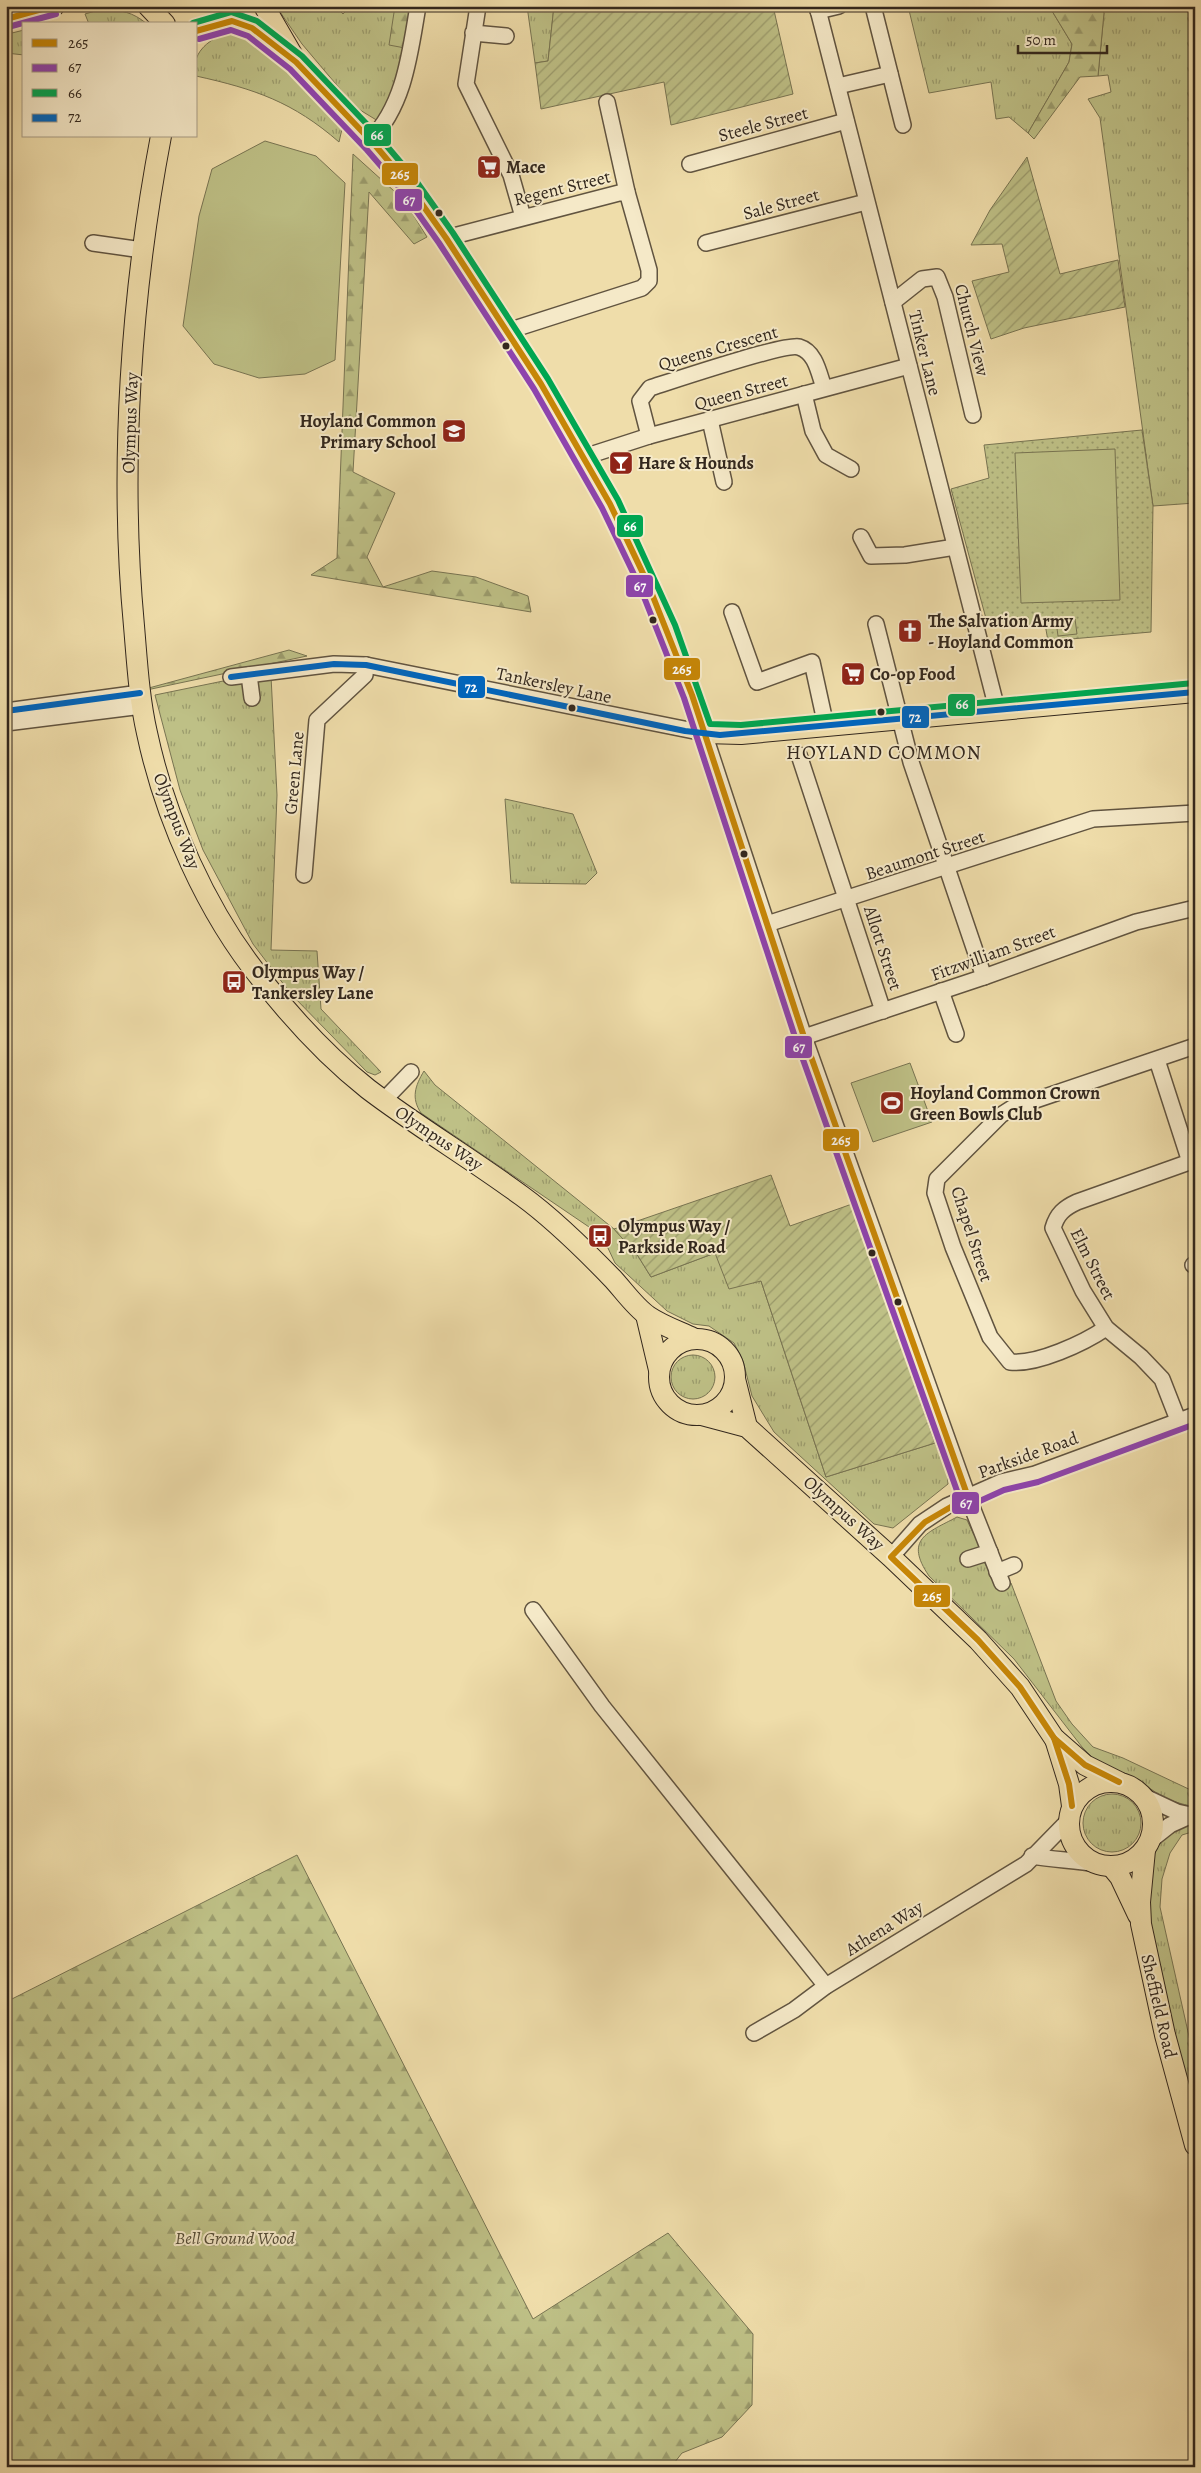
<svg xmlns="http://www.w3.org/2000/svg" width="1201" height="2473" viewBox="0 0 1201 2473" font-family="Alegreya,serif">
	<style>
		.grass { fill: url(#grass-tufts); stroke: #787452 }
		.forest { fill: url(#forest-firs); stroke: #787452 }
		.park { fill: url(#park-dots); stroke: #787452 }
		.garden { fill: url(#garden-furrows); stroke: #787452 }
		.pitch { fill: #bec086; stroke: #787452 }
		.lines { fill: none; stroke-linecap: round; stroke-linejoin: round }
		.minor-casing { stroke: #615440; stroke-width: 18 }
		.major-casing { stroke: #32271d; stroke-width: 22 }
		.minor { stroke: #f5e9c8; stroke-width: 15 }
		.major { stroke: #efddaa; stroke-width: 20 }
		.bus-1-casing { stroke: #f5e9c8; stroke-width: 10 }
		.bus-2-casing { stroke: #f5e9c8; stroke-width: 10 }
		.bus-3-casing { stroke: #f5e9c8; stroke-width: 10 }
		.bus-4-casing { stroke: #f5e9c8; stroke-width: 10 }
		.bus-1 { stroke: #c68607; stroke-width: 6 }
		.bus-2 { stroke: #8e44ad; stroke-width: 6 }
		.bus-3 { stroke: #00a651; stroke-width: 6 }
		.bus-4 { stroke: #0065bd; stroke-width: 6 }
		.bus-dot { fill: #32271d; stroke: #f5e9c8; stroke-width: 2 }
		.labels { text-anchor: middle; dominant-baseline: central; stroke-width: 4; stroke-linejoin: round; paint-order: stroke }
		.street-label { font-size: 18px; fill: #32271d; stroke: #f5e9c8 }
		.poi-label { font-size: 18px; font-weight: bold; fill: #32271d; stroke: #f5e9c8; text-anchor: start }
		.park-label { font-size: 18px; font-style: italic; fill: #554d37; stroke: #f5e9c8 }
		.quarter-label { font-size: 20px; letter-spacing: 1px; fill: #32271d; stroke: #f5e9c8 }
		.line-badge { stroke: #f5e9c8; stroke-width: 2 }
		.badge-label { font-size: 14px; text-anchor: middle; font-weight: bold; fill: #fff }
	</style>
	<defs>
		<pattern id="grass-tufts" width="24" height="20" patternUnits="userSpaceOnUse" patternTransform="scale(1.25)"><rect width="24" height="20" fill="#bec086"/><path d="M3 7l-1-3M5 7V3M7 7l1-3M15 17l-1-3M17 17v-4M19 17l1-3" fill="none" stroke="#9b9c6d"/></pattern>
		<pattern id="forest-firs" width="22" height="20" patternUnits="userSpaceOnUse" patternTransform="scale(1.25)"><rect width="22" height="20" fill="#bec086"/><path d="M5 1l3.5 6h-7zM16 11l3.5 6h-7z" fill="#9b9c6d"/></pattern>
		<pattern id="park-dots" width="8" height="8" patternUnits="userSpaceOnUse" patternTransform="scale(1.25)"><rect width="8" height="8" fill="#bec086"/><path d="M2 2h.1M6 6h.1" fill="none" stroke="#9b9c6d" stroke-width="1.8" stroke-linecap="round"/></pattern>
		<pattern id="garden-furrows" width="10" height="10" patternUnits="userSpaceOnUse" patternTransform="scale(1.25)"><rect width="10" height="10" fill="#bec086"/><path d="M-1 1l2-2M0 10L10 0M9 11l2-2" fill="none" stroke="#9b9c6d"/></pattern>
	</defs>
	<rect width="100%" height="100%" fill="#efddaa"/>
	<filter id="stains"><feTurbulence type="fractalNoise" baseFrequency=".004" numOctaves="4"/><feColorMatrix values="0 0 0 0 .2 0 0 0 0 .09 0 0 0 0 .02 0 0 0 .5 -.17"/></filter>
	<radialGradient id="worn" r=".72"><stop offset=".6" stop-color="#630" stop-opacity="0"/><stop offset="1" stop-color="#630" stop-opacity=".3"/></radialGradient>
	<g class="grass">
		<path d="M 276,6 L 335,6 L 343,14 L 351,6 L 395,6 L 405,48 L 391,95 L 378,121 L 360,110 L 351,102 L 302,44 Z"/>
		<path d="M 527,6 L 554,6 L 548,61 L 535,63 Z"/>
		<path d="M 908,6 L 1049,6 L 1072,44 L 1069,62 L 1028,133 L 1009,117 L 996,119 L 991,82 L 929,93 Z"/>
		<path d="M 1101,6 L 1195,6 L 1195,503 L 1153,506 L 1100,118 L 1088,99 L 1111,92 L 1108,75 L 1098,76 L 1104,13 Z"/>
		<path d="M 102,9 C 121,10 133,12 147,24 L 89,24 L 85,14 Z"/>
		<path d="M 11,28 L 12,33 L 24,30 L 24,55 L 6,53 L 6,29 Z"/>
		<path d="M 235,32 C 259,37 322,108 342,129 L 339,142 C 293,102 255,89 196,76 C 196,71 195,65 196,60 C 200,44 221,33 235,32 Z"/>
		<path d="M 271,676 L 277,795 L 271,950 L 317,951 L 321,1009 L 381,1072 L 375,1075 L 367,1072 L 291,994 L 253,944 L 203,850 L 180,790 L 155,695 L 233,679 L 243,684 L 256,684 L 260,679 Z"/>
		<path d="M 505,799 L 573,814 L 597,873 L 586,884 L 511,883 Z"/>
		<path d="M 424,1071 L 435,1085 L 614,1229 L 638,1256 L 651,1277 L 715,1253 L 761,1281 L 826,1477 L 935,1443 L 947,1472 L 948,1484 L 893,1528 L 874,1524 L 774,1432 L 752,1396 L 743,1361 L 734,1343 L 709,1326 L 693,1324 L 667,1311 L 615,1263 L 607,1246 L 592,1229 L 421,1113 C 411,1098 415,1086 424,1071 Z"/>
		<circle cx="693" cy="1377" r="22"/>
		<path d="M 957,1517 L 967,1520 L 974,1535 L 978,1533 L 980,1543 L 977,1550 L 999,1587 L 1011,1583 L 1056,1701 L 1072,1724 L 1093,1747 L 1123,1758 L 1195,1792 L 1195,1807 C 1181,1804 1166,1800 1155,1792 C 1148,1787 1143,1783 1135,1779 C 1121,1772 1106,1770 1092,1762 L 1093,1758 L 1082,1747 L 1014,1659 L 929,1576 C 904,1539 927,1533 957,1517 Z"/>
		<circle cx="1112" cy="1823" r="29"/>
		<path d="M 1190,1823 L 1195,1823 L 1195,1831 L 1182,1835 L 1170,1853 L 1162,1879 L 1160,1907 L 1195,2063 L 1195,2119 L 1144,1917 L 1151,1860 L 1155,1848 L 1162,1839 L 1177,1828 Z"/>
	</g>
	<g class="forest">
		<path d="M 395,6 L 413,6 L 405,48 L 389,45 Z"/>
		<path d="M 1049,6 L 1101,6 L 1104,13 L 1098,76 L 1080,77 L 1034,139 L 1028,133 L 1069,62 L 1072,44 Z"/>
		<path d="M 353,154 L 404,200 L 427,237 L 414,244 L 369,192 L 353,472 L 395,493 L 367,557 L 383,587 L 432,571 L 476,577 L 528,596 L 531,612 L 311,575 L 337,558 Z"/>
		<path d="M 289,650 L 307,656 L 123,695 Z"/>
		<path d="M 297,1855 L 533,2319 L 668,2233 L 753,2334 L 752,2405 L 722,2437 L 682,2453 L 671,2467 L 6,2467 L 6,2002 Z"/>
	</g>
	<path class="park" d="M 1142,430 L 1153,506 L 1151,632 L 1048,641 L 1045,624 L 988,626 L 951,489 L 989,478 L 984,445 Z"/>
	<g class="garden">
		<path d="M 554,6 L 773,6 L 793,94 L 671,125 L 664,82 L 541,109 L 535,63 L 548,61 Z"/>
		<path d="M 1027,157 L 1060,274 L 1118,260 L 1125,307 L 1024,328 L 991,339 L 972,281 L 1009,272 L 1002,244 L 971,245 L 990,210 Z"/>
		<path d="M 771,1175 L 790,1226 L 852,1204 L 935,1443 L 826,1477 L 761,1281 L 729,1289 L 715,1253 L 651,1277 L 638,1256 L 614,1229 Z"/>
	</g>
	<g class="pitch">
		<path d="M 265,141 L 316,156 L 345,183 L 335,360 L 305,374 L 259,378 L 214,364 L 183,326 L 199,216 L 212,169 Z"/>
		<path d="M 1115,449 L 1120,600 L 1021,603 L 1015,453 Z"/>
		<path d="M 1075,619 L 1077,634 L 1058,636 L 1056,621 Z"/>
		<path d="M 910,1063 L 932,1122 L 873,1142 L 851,1083 Z"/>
	</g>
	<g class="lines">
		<defs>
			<g id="minor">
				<path d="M 478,6 L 466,84 L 511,175 L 523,217"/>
				<path d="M 817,6 L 997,709"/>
				<path d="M 873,6 L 903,125"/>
				<path d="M 818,11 L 839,6"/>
				<path d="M 473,33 L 506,36"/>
				<path d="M 838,86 L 890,74"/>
				<path d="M 607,102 L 627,192"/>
				<path d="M 370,140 C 405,105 410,52 418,6"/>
				<path d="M 690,164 L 846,121"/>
				<path d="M 446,238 L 619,193 L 627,192 L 649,270 L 649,281 L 642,288 L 508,331"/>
				<path d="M 93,243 L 142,250"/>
				<path d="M 706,243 L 866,202"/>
				<path d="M 893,302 L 922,279 L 937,277 L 945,297 L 973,415"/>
				<path d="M 804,394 L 813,431 L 826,455 L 851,469"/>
				<path d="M 710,420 L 724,482"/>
				<path d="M 649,436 L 640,401 L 650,388 C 672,381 785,343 799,347 C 816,352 819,374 824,388"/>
				<path d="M 584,457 L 649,436 L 909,366"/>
				<path d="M 861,537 L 871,556 L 905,555 L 955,547"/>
				<path d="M 732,612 L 757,682 L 812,662 L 826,726"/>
				<path d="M 876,624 L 911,762 L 984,977"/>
				<path d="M 249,675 L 252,698"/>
				<path d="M 231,677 L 334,664 L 366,665 L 704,733 L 804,1037 L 968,1497 L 1002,1583"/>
				<path d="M 6,711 L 140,693"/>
				<path d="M 6,723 L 142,706"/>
				<path d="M 799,755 L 883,1011"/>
				<path d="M 304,875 L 317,720 L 365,675 L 366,665"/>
				<path d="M 767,924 L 1093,819 L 1195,813"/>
				<path d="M 941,991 L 956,1034"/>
				<path d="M 804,1037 L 984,977 L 1136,922 L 1195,908"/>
				<path d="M 1157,1060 L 1190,1162"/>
				<path d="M 384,1100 L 411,1072"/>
				<path d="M 1193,1265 L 1195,1264"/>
				<path d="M 1106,1328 C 1084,1343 1037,1365 1010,1362 L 990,1337 L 953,1247 L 935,1193 L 937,1179 L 1001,1115 L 1012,1108 L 1195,1046"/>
				<path d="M 1178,1420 L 1162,1379 L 1141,1357 L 1106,1328 L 1083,1291 L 1053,1228 C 1057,1214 1064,1208 1077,1202 L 1195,1160"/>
				<path d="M 891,1557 L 920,1524 L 947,1506 L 1001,1482 L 1035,1474 L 1195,1415"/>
				<path d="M 968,1559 L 990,1552"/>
				<path d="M 997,1572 L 1014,1565"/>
				<path d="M 533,1610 L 602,1706 L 826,1986"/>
				<path d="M 1143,1796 L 1177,1812 L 1195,1816"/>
				<path d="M 1151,1840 L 1170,1825 L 1190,1816"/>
				<path d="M 1032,1856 C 1054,1860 1076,1860 1097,1864"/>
				<path d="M 754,2033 L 794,2010 L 826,1986 L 1026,1864 L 1069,1820"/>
			</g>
			<g id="major">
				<path d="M 148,6 L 165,24"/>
				<path d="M 264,6 L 293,56"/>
				<path d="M 6,19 L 54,6"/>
				<path d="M 220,23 L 232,21 L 252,28 L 296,62 L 374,144 L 407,183 L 446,238 L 541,384 L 610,504 L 667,629 L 704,733 L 741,734 L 1195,692"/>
				<path d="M 196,31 L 220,23 L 235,6"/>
				<path d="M 161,136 C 131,293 119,467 134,626 C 137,661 139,698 147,733 C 165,818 207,913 262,980 C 292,1018 330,1059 368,1089 C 418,1127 472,1159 522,1196 C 555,1220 585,1250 613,1279 C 624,1291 635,1307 648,1316 C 661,1325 678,1331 693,1338"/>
				<path d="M 646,1315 L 659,1370"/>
				<circle cx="697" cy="1377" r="38"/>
				<path d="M 735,1379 L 747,1427"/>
				<path d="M 702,1415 L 747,1427 L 891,1557 L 978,1640 L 1020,1687 L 1054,1738 L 1085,1765 L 1119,1782"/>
				<path d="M 1055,1739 L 1069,1784 L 1072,1806"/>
				<circle cx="1111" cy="1824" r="42"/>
				<path d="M 1145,1850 L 1140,1902 L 1141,1924 L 1165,2035 L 1195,2145"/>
				<path d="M 1111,1866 L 1120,1877 L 1138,1915"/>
			</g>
		</defs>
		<use href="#minor" class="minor-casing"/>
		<use href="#major" class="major-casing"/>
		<use href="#minor" class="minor"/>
		<use href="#major" class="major"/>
		<defs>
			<g id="bus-1">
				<path d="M 6,19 L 53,6"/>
				<path d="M 196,31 L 232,21 L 252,28 L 296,62 L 374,144 L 407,183 L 446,238 L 541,384 L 610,504 L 648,584 L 692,695 L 804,1037 L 968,1497 L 925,1522 L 891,1557 L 978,1640 L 1020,1687 L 1054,1738 L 1085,1765 L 1119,1782"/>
				<path d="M 1054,1738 L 1069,1784 L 1072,1806"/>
			</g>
			<g id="bus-2">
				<path d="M 8,27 L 56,14"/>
				<path d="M 199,39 L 231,30 L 248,36 L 290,69 L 367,150 L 400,188 L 439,243 L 534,389 L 602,508 L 640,587 L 684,698 L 796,1040 L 961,1502 L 971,1505 L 1004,1490 L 1038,1482 L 1195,1424"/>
			</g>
			<path id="bus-3" d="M 193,23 L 231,12 L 257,21 L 302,56 L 380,138 L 414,178 L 453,233 L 548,379 L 618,500 L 675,625 L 710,724 L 741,725 L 1194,683"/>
			<g id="bus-4">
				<path d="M 231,677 L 334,664 L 366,665 L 685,731 L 720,735 L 1195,692"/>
				<path d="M 6,711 L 140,693"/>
			</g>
		</defs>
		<use href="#bus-1" class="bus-1-casing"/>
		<use href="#bus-2" class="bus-2-casing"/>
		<use href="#bus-3" class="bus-3-casing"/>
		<use href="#bus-4" class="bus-4-casing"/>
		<use href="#bus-1" class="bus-1"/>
		<use href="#bus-2" class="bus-2"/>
		<use href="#bus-3" class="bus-3"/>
		<use href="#bus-4" class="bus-4"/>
	</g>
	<defs>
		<symbol id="supermarket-square" viewBox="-11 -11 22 22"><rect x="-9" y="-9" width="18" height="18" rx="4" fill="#8f2418" stroke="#f5e9c8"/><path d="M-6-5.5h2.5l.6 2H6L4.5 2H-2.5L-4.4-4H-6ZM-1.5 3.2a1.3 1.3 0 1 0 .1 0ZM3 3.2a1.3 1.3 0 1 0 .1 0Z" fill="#fff"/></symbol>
		<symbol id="school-square" viewBox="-11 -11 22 22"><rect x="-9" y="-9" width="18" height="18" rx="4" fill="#8f2418" stroke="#f5e9c8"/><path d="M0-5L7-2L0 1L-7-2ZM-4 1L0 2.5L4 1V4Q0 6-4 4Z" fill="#fff"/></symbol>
		<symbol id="bar-square" viewBox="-11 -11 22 22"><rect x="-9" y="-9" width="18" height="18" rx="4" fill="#8f2418" stroke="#f5e9c8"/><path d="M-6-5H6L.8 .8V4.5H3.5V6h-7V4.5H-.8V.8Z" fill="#fff"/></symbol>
		<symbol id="church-square" viewBox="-11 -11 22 22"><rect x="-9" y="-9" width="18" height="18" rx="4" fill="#8f2418" stroke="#f5e9c8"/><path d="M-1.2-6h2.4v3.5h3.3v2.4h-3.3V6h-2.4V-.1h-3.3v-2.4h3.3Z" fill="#fff"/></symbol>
		<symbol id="bus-square" viewBox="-11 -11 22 22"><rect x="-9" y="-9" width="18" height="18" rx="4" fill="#8f2418" stroke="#f5e9c8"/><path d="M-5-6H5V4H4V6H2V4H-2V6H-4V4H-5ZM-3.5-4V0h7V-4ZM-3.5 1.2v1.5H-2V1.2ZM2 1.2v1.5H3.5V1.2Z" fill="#fff"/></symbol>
		<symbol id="stadium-square" viewBox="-11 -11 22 22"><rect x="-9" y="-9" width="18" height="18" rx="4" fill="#8f2418" stroke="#f5e9c8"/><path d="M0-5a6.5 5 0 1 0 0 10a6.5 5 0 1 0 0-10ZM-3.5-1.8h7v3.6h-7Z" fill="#fff"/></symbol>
	</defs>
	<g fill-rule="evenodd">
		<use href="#supermarket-square" x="475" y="153" width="28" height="28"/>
		<use href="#school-square" x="440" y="417" width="28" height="28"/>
		<use href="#bar-square" x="607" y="449" width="28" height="28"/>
		<use href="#church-square" x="896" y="617" width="28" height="28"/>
		<use href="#supermarket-square" x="839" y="660" width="28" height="28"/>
		<use href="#bus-square" x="220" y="968" width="28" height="28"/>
		<use href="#stadium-square" x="878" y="1089" width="28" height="28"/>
		<use href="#bus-square" x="586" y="1222" width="28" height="28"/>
	</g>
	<g class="bus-dot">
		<circle cx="439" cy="213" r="4.5"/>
		<circle cx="506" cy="346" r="4.5"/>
		<circle cx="653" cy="620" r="4.5"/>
		<circle cx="572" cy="708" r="4.5"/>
		<circle cx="881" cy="712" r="4.5"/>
		<circle cx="744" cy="854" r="4.5"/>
		<circle cx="872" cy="1253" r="4.5"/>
		<circle cx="898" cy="1302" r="4.5"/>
	</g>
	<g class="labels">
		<g class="street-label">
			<text transform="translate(763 124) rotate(-15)">Steele Street</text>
			<text transform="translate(562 188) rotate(-14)">Regent Street</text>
			<text transform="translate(781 204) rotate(-15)">Sale Street</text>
			<text transform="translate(972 330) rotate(76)">Church View</text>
			<text transform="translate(718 348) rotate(-16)">Queens Crescent</text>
			<text transform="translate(925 353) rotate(76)">Tinker Lane</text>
			<text transform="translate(741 392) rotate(-15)">Queen Street</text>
			<text transform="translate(130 423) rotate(-88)">Olympus Way</text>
			<text transform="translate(554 685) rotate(12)">Tankersley Lane</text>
			<text transform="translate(294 773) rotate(-85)">Green Lane</text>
			<text transform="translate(177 821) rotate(69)">Olympus Way</text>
			<text transform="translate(925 855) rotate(-18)">Beaumont Street</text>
			<text transform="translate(883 948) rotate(72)">Allott Street</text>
			<text transform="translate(993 953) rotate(-20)">Fitzwilliam Street</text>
			<text transform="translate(439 1138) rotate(34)">Olympus Way</text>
			<text transform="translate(972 1234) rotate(72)">Chapel Street</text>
			<text transform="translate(1093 1264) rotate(63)">Elm Street</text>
			<text transform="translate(1028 1455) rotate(-20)">Parkside Road</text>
			<text transform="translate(844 1513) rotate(42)">Olympus Way</text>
			<text transform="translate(884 1928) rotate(-32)">Athena Way</text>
			<text transform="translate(1159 2006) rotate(77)">Sheffield Road</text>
		</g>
		<g class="poi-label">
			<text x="506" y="167">Mace</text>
			<text x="436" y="421" text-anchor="end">Hoyland Common<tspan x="436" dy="21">Primary School</tspan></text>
			<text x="638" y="463">Hare &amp; Hounds</text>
			<text x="928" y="621">The Salvation Army<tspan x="928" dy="21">- Hoyland Common</tspan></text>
			<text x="870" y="674">Co-op Food</text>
			<text x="252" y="972">Olympus Way /<tspan x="252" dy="21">Tankersley Lane</tspan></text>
			<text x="910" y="1093">Hoyland Common Crown<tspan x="910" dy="21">Green Bowls Club</tspan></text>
			<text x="618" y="1226">Olympus Way /<tspan x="618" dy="21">Parkside Road</tspan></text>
		</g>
		<g class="park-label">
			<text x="235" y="2238">Bell Ground Wood</text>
		</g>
		<g class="quarter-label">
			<text x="884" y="752">HOYLAND COMMON</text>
		</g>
	</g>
	<g class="line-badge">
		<rect x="363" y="123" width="29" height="24" rx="5" fill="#00a651"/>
		<rect x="381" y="162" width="38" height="24" rx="5" fill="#c68607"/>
		<rect x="394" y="188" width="29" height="24" rx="5" fill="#8e44ad"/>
		<rect x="616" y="514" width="28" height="24" rx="5" fill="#00a651"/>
		<rect x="625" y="574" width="29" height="24" rx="5" fill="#8e44ad"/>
		<rect x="663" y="657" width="38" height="24" rx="5" fill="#c68607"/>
		<rect x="457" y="675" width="29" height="24" rx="5" fill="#0065bd"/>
		<rect x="947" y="693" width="29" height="24" rx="5" fill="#00a651"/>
		<rect x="901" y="705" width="29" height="24" rx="5" fill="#0065bd"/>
		<rect x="784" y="1035" width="29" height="24" rx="5" fill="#8e44ad"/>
		<rect x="822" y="1128" width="38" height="24" rx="5" fill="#c68607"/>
		<rect x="951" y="1491" width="29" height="24" rx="5" fill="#8e44ad"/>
		<rect x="913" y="1584" width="38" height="24" rx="5" fill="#c68607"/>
	</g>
	<g class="badge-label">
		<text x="377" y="140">66</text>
		<text x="400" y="179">265</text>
		<text x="409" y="205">67</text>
		<text x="630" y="531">66</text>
		<text x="640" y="591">67</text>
		<text x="682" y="674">265</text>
		<text x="471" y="692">72</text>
		<text x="962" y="709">66</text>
		<text x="915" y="722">72</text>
		<text x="799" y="1052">67</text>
		<text x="841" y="1145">265</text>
		<text x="966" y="1508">67</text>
		<text x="932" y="1601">265</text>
	</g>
	<rect width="1201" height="2473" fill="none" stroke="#efddaa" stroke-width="25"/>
	<rect x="8" y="8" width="1186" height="2458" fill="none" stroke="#32271d" stroke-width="2.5"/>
	<rect x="12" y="12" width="1176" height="2448" fill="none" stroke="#32271d"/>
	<rect x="22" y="22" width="175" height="115" fill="#f5e9c8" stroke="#a79b84"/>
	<rect x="32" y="39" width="25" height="8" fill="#c68607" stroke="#a79b84"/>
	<text x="68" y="48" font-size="15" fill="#32271d">265</text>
	<rect x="32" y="64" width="25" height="8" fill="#8e44ad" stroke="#a79b84"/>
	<text x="68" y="72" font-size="15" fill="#32271d">67</text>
	<rect x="32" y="89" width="25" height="8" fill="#00a651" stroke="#a79b84"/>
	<text x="68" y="98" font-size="15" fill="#32271d">66</text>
	<rect x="32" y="114" width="25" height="8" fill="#0065bd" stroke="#a79b84"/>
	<text x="68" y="122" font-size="15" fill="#32271d">72</text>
	<path d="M1018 45v8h89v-8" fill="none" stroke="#32271d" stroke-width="2.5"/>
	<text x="1026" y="45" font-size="15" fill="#32271d" stroke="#f5e9c8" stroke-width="4" paint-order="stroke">50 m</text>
	<rect width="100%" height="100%" filter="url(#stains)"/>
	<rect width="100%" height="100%" fill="url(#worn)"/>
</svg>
